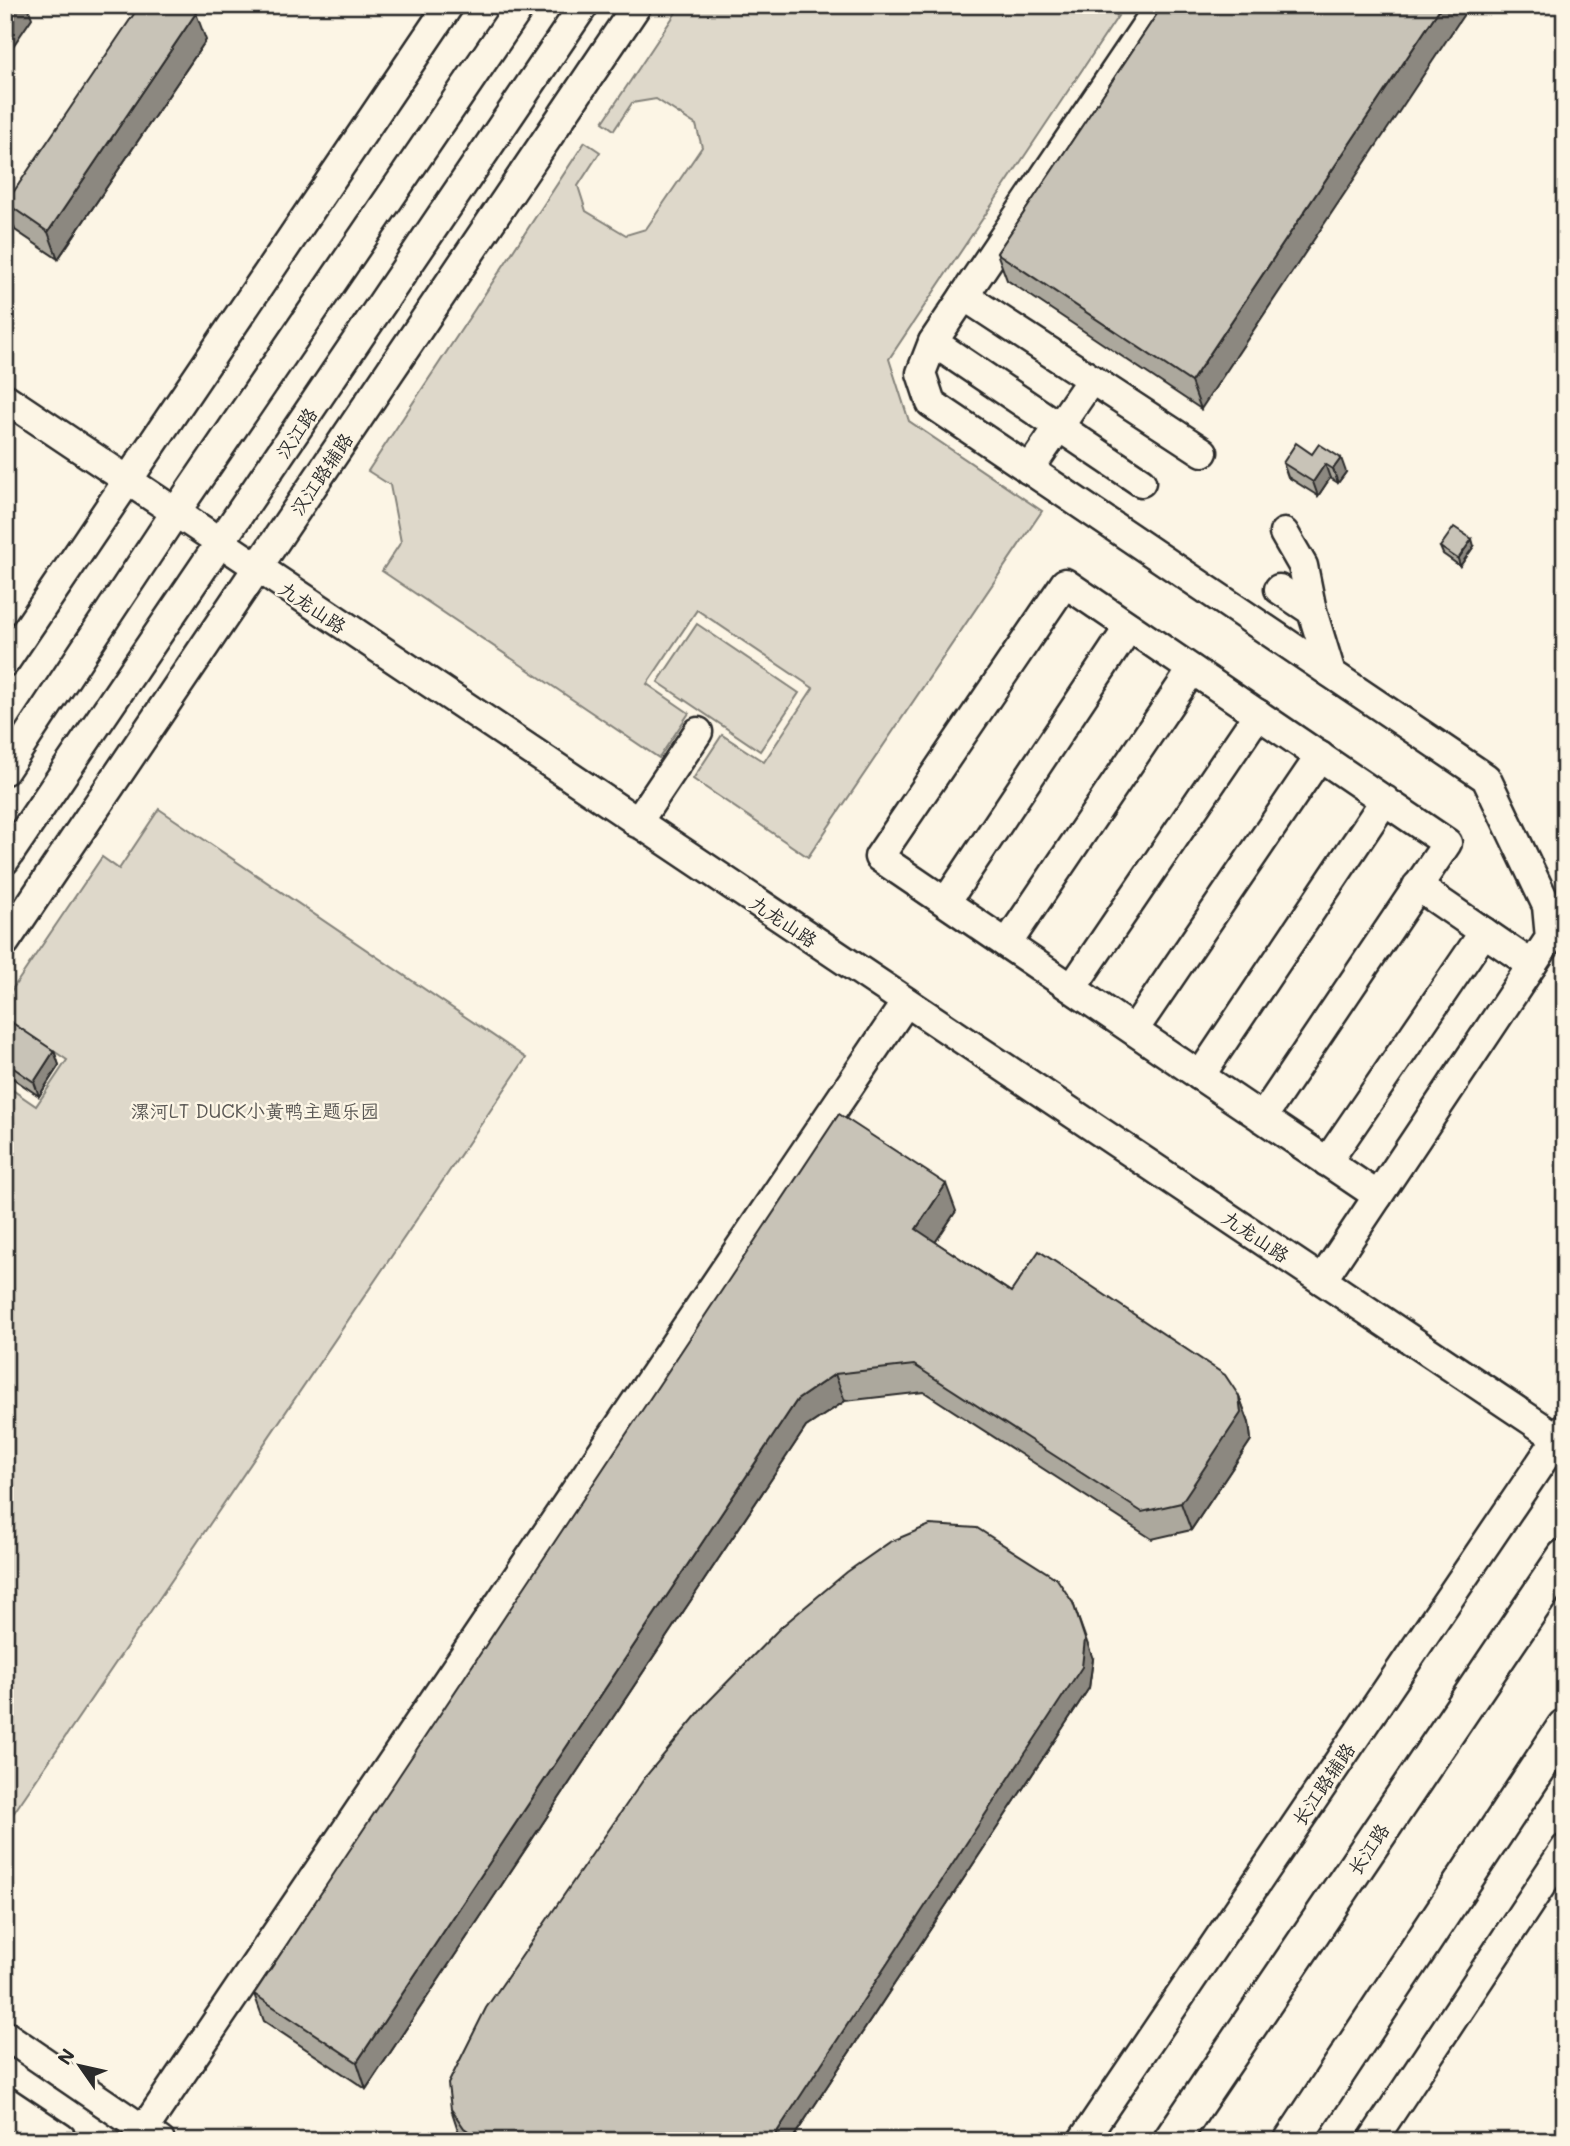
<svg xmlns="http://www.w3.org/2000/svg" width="1570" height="2146" viewBox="0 0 1570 2146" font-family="Mali,'LXGW WenKai TC',sans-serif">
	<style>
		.green { fill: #ded8ca; stroke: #84827a; stroke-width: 2 }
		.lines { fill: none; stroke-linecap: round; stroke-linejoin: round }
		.minor-casing { stroke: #2b2b2b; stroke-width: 33 }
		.major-casing { stroke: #2b2b2b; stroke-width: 40 }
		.minor { stroke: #fcf5e5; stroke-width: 28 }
		.major { stroke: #fcf5e5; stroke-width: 35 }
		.wall { fill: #aca89d; stroke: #2b2b2b; stroke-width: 2 }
		.shaded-wall { fill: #8c8880; stroke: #2b2b2b; stroke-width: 2 }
		.building { fill: #c8c3b7; stroke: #2b2b2b; stroke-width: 2 }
		.labels { text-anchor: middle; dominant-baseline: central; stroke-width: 5; stroke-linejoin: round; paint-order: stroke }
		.street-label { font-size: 19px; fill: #2b2b2b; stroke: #fcf5e5 }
		.park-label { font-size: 19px; fill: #585653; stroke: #fcf5e5 }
	</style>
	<rect width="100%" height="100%" fill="#fcf5e5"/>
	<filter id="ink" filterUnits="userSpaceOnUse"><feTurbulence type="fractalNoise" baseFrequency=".0143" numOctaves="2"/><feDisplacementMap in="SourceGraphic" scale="14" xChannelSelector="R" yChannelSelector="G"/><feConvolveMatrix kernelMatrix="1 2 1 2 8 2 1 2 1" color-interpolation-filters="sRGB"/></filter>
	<g filter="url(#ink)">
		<g class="green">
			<path d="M 681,5 L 1101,5 L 1118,16 L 889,359 L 909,421 L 1042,511 L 808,857 L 693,779 L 722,735 L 764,762 L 813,688 L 697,610 L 647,684 L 689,713 L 659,758 L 382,571 L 401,542 L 390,485 L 368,471 L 585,142 L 600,152 L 578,186 L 586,211 L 626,235 L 646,229 L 702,147 L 696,125 L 656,99 L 632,103 L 614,130 L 603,122 Z"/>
			<path d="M 697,624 L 799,693 L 760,751 L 658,682 Z"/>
			<path d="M 159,809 L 526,1058 L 13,1814 L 5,1809 L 5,1085 L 36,1106 L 67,1060 L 5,1018 L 5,1000 L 102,857 L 119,869 Z"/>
		</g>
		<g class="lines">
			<defs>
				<g id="minor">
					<path d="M 1160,5 L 933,342 L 921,373 L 931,403 L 1486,778 L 1547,906 L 1550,938 L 1322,1280"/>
					<path d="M 964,296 L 1203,452"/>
					<path d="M 933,342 L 1141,482"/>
					<path d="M 5,398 L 1565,1443"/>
					<path d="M 1029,470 L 1091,380"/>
					<path d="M 1284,533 L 1303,566 L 1312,611"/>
					<path d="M 1279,589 L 1312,611 L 1331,673"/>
					<path d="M 5,662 L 449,5"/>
					<path d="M 5,770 L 175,513 L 521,5"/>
					<path d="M 637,823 L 698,732"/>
					<path d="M 5,860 L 584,5"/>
					<path d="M 1417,886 L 1532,965"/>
					<path d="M 946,902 L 1129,627"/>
					<path d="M 5,942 L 637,5"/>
					<path d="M 1007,944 L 1192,670"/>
					<path d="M 1072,988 L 1258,714"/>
					<path d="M 1134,1030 L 1320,756"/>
					<path d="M 1200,1076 L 1385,800"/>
					<path d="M 1262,1118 L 1447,843 L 1065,583 L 879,857 C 1045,970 1211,1084 1378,1196"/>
					<path d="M 1327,1162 L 1484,932"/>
					<path d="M 5,2035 L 160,2141"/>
					<path d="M 136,2141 L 906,1002"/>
					<path d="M 1082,2141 L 1565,1427"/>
					<path d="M 1372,2141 L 1565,1849"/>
				</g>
				<g id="major">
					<path d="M 5,2105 L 59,2141"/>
					<path d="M 1171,2141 L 1565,1557"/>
					<path d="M 1292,2141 L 1565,1727"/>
				</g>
			</defs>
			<use href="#minor" class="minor-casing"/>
			<use href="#major" class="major-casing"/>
			<use href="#minor" class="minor"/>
			<use href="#major" class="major"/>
		</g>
		<g class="wall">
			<path d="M 1163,5 L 1201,409 L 1007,280 L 997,253 Z"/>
			<path d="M 206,40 L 58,259 L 15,230 L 6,203 Z"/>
			<path d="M 1312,454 L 1346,472 L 1338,483 L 1330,478 L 1318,496 L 1288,477 L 1283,463 Z"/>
			<path d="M 1474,546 L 1460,566 L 1443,554 L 1440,547 Z"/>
			<path d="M 5,1024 L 54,1051 L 59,1065 L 39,1096 L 5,1073 Z"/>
			<path d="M 956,1211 L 935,1242 L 1011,1292 L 1239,1396 L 1249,1423 L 1251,1440 L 1191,1530 L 1152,1539 L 924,1392 L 845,1401 L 806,1427 L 366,2089 L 264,2021 L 254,1994 Z"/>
			<path d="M 1093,1659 L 1089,1688 L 791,2141 L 466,2141 L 458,2130 L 451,2109 Z"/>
		</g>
		<g class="shaded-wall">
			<path d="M 12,5 L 27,5 L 32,18 L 5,58 L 5,16 Z"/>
			<path d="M 1442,5 L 1470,5 L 1201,409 L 1191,382 Z"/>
			<path d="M 196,13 L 206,40 L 58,259 L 48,232 Z"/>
			<path d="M 1341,458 L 1346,472 L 1338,483 L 1333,469 Z"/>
			<path d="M 1325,464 L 1330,478 L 1318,496 L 1313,482 Z"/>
			<path d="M 1472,539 L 1474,546 L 1460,566 L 1458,559 Z"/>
			<path d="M 54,1051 L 59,1065 L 39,1096 L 34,1082 Z"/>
			<path d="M 946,1184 L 956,1211 L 926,1256 L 916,1229 Z"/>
			<path d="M 835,1374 L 845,1401 L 806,1427 L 366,2089 L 357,2062 L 797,1400 Z"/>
			<path d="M 1239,1396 L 1249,1423 L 1251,1440 L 1191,1530 L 1181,1503 Z"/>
			<path d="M 1073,1603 L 1093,1659 L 1089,1688 L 791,2141 L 771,2141 Z"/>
		</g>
		<g class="building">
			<path d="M 5,5 L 12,5 L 5,16 Z"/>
			<path d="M 140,5 L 184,5 L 196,13 L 48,232 L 6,203 Z"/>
			<path d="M 1163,5 L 1442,5 L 1191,382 L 997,253 Z"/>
			<path d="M 1296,443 L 1312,454 L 1319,444 L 1341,458 L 1333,469 L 1325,464 L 1313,482 L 1283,463 Z"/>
			<path d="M 1454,527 L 1472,539 L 1458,559 L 1440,547 Z"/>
			<path d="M 8,1020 L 54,1051 L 34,1082 L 5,1062 L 5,1024 Z"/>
			<path d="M 839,1114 L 946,1184 L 916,1229 L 1011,1292 L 1039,1251 L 1225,1375 L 1239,1396 L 1241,1413 L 1181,1503 L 1142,1512 L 914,1365 L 835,1374 L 797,1400 L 357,2062 L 254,1994 Z"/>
			<path d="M 930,1525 L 977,1528 L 1057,1579 L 1073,1603 L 1085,1639 L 1082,1667 L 771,2141 L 483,2141 L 464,2128 L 451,2109 L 448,2084 L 486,2008 L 646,1776 L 705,1705 L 780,1628 L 847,1572 L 890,1542 Z"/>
		</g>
	</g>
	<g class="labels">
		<g class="street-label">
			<text transform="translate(296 433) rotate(-56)">汉江路</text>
			<text transform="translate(321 474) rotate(-56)">汉江路辅路</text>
			<text transform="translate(313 607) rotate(34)">九龙山路</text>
			<text transform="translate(784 921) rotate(34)">九龙山路</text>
			<text transform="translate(1256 1236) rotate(34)">九龙山路</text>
			<text transform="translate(1323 1784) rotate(-56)">长江路辅路</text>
			<text transform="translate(1368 1849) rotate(-56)">长江路</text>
		</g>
		<g class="park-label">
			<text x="255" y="1110">漯河LT DUCK小黄鸭主题乐园</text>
		</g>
	</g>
	<rect width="1570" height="2146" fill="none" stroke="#fcf5e5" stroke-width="28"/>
	<rect x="14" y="14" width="1542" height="2118" fill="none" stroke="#2b2b2b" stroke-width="2.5" filter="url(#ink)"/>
	<g transform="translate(80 2066) rotate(304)" stroke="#fcf5e5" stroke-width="5" paint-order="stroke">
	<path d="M0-5L12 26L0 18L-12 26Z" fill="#2b2b2b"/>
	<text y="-10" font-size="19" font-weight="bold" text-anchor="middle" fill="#2b2b2b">N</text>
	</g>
</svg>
